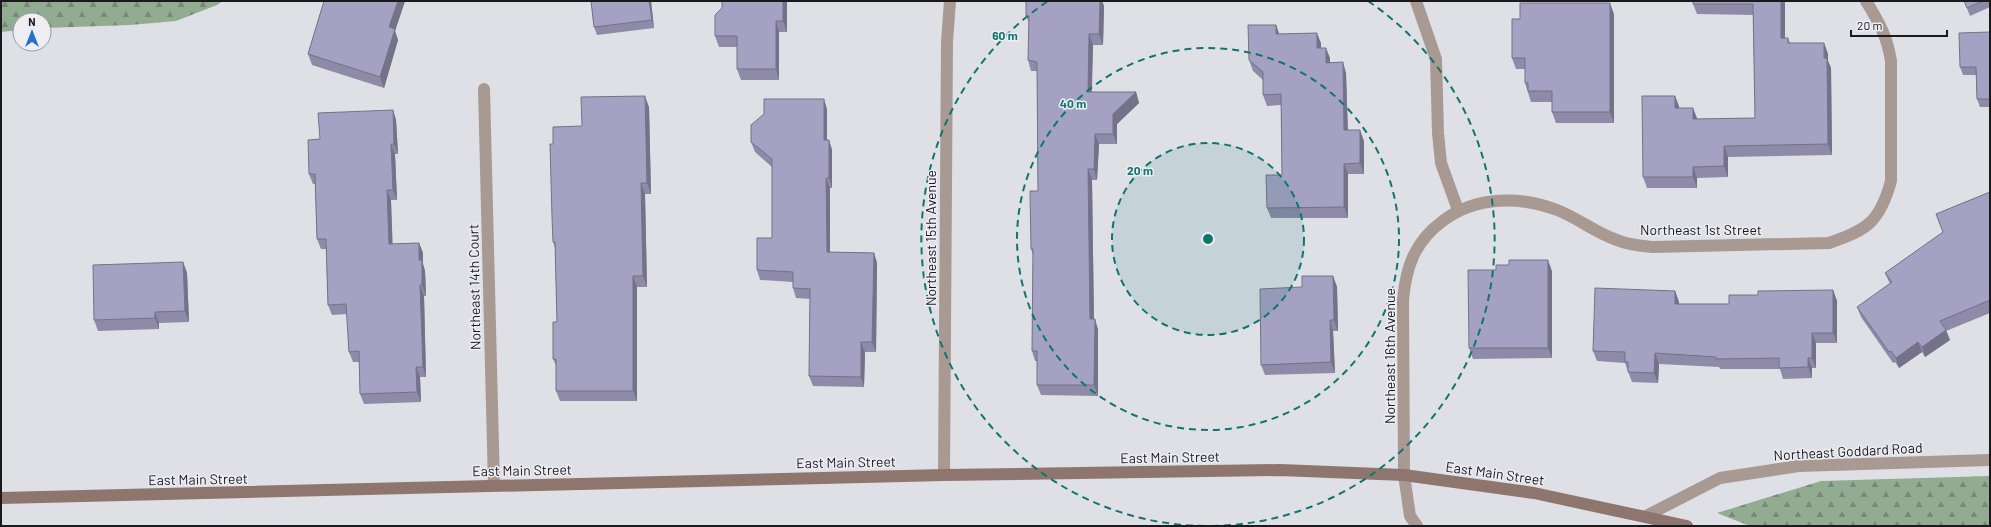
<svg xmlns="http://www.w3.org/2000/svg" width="1991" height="527" viewBox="0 0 1991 527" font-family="Barlow,sans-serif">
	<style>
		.forest { fill: url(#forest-firs) }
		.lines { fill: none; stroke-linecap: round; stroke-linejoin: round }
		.lane { stroke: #a99993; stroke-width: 12 }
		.street { stroke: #a99993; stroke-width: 12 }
		.secondary { stroke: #8e766e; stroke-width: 12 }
		.wall { fill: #8e8aa7 }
		.shaded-wall { fill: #747188 }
		.building { fill: #a5a1c2; stroke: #747188 }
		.ring { fill: none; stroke: #0f766e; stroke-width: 2; stroke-dasharray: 7 5 }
		.labels { text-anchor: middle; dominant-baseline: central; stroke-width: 3; stroke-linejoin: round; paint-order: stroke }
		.street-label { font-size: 14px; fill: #1a1a1d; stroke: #ededf3 }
		.centre { fill: #0f766e; stroke: #ededf3; stroke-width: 2 }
		.ring-label { font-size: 12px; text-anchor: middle; font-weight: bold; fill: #0f766e; stroke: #ededf3; stroke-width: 3; stroke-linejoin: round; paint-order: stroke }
	</style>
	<defs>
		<pattern id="forest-firs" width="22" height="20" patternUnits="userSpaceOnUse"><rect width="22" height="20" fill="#92ac92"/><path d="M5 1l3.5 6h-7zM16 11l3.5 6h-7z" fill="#768b77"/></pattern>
	</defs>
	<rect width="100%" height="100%" fill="#dfe0e6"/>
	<g class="forest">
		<path d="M 1,1 L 223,1 L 217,5 L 176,21 L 130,25 L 44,28 L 44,20 L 20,20 L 20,30 L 1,32 Z"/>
		<path d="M 1990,476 L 1990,526 L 1750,526 L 1717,513 L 1821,481 Z"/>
	</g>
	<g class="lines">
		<path class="lane" d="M 1646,516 L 1720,478 L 1799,466 L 1990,460"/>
		<g class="street">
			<path d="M 1416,1 L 1436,59 L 1438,133 L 1441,163 L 1458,210"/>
			<path d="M 484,89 L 494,485"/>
			<path d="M 944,475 L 947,42 L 950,1"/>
			<path d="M 1417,526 L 1410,516 L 1404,475 L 1403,300 C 1406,266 1415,241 1444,220 C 1477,196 1520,196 1557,210 C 1578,218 1596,233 1617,240 C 1628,245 1641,246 1653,247 L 1829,243 C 1868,230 1880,221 1891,181 L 1891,61 C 1887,36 1879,22 1866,1"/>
		</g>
		<path class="secondary" d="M 1,498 L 944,475 L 1280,470 L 1404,475 L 1534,493 L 1687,526"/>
	</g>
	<g class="wall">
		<path d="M 324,1 L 405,1 L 395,31 L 398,40 L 384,88 L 312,65 L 308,54 Z"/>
		<path d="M 591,1 L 651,1 L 654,28 L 597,35 L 594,27 Z"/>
		<path d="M 787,1 L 787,32 L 779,32 L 779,80 L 741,80 L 737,69 L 737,47 L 719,47 L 715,36 Z"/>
		<path d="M 1026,1 L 1102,1 L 1104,6 L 1103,45 L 1093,45 L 1092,92 L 1136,92 L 1139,103 L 1117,124 L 1117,144 L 1099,144 L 1097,180 L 1092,180 L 1094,319 L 1095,319 L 1098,330 L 1098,396 L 1041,395 L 1037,385 L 1037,361 L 1035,361 L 1032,351 L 1033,255 L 1031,249 L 1038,191 L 1037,71 L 1031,71 L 1028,60 L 1029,23 L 1026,16 Z"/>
		<path d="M 1785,1 L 1785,38 L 1788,38 L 1790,43 L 1824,43 L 1828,54 L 1828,61 L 1831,68 L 1832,155 L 1728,157 L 1728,177 L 1697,178 L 1697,188 L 1647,188 L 1643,177 L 1675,96 L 1679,108 L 1697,119 L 1755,118 L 1753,15 L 1697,14 L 1693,4 Z"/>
		<path d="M 1964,1 L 1990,1 L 1990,7 L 1970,16 Z"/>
		<path d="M 1614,14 L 1614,123 L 1556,123 L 1552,112 L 1552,102 L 1531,102 L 1525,83 L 1525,69 L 1516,69 L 1512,58 L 1520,19 Z"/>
		<path d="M 1276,25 L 1279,34 L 1321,43 L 1321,48 L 1330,58 L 1330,62 L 1346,73 L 1348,130 L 1364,141 L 1364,174 L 1348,174 L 1348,218 L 1271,218 L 1267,208 L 1282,175 L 1281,105 L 1267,106 L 1263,95 L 1263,80 L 1253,71 L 1249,60 Z"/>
		<path d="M 1990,32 L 1990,107 L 1980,107 L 1977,99 L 1976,75 L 1963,75 L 1960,67 Z"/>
		<path d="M 649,107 L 651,194 L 645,194 L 647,287 L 637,287 L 637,401 L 560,401 L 556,391 L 556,365 L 553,359 L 557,322 L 555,248 L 553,242 L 553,144 L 582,126 Z"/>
		<path d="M 827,109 L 827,140 L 829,140 L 832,150 L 832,188 L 830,188 L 830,252 L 874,253 L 877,263 L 876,352 L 865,352 L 864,387 L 813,386 L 809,376 L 810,299 L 796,298 L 793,288 L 793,282 L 760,280 L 757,270 L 772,238 L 772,167 L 755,152 L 751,142 Z"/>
		<path d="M 393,110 L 396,120 L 398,154 L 395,154 L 397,200 L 391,200 L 392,244 L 419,243 L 423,253 L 423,264 L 425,271 L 426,296 L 424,296 L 426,377 L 420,377 L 421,402 L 364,404 L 360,394 L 359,362 L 353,362 L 349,352 L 347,314 L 332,315 L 328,305 L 326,249 L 321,249 L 317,239 L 315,184 L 313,184 L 309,174 L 320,139 Z"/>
		<path d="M 1990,192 L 1990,313 L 1946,331 L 1950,340 L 1925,357 L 1922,352 L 1899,368 L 1895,362 L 1893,363 L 1861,317 L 1857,307 L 1890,284 L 1885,273 L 1943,232 L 1936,214 Z"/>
		<path d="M 183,262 L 187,273 L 189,322 L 159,323 L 159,329 L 98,331 L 94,320 Z"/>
		<path d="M 1552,271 L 1552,358 L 1473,359 L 1469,348 Z"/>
		<path d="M 1333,276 L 1337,287 L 1338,331 L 1333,331 L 1335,373 L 1265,375 L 1261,365 L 1302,287 Z"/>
		<path d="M 1833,290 L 1837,301 L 1837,343 L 1816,343 L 1816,368 L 1812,368 L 1812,378 L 1783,379 L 1780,369 L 1720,369 L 1719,367 L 1659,364 L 1658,383 L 1632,382 L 1625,363 L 1597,361 L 1593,351 L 1675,291 L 1679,302 L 1679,304 L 1729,304 L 1758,295 Z"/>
	</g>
	<g class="shaded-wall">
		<path d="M 398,1 L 405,1 L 395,31 L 398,40 L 384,88 L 380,77 L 389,27 Z"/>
		<path d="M 649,1 L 651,1 L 654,28 L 652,20 Z"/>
		<path d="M 783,1 L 787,1 L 787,32 L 783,21 Z"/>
		<path d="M 1100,1 L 1102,1 L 1104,6 L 1103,45 L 1099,34 Z"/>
		<path d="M 1781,1 L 1785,1 L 1785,49 L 1781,38 Z"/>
		<path d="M 1610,3 L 1614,14 L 1614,123 L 1610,112 Z"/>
		<path d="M 776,21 L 779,32 L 779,80 L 776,69 Z"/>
		<path d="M 1276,25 L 1280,36 L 1276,34 Z"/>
		<path d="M 1317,33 L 1321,43 L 1320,59 L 1317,48 Z"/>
		<path d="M 1089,34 L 1093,45 L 1091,103 L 1088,92 Z"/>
		<path d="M 1824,43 L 1828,54 L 1828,61 L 1831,68 L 1832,155 L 1828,144 Z"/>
		<path d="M 1326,48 L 1330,58 L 1330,73 L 1326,63 Z"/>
		<path d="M 1343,62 L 1346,73 L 1348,141 L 1344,130 Z"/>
		<path d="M 1136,92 L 1139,103 L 1117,124 L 1117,144 L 1113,134 L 1113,114 Z"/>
		<path d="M 645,96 L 649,107 L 651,194 L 647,183 Z"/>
		<path d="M 1675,96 L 1679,106 L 1679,118 L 1675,108 Z"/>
		<path d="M 824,99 L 827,109 L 827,150 L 824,140 Z"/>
		<path d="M 1693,108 L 1697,118 L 1697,130 L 1693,119 Z"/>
		<path d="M 393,110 L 396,120 L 398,154 L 394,144 Z"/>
		<path d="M 1360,130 L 1364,141 L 1364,174 L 1360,163 Z"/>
		<path d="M 1095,134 L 1099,144 L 1097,180 L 1094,169 Z"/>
		<path d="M 829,140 L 832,150 L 832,188 L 829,178 Z"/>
		<path d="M 391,144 L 395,154 L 397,200 L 393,190 Z"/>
		<path d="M 1724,146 L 1728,157 L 1728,177 L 1724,166 Z"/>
		<path d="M 1344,164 L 1348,174 L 1348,218 L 1344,207 Z"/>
		<path d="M 1693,167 L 1697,178 L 1697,188 L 1693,177 Z"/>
		<path d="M 1088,169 L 1092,180 L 1094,330 L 1090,319 Z"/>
		<path d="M 826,178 L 830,188 L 830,262 L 827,252 Z"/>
		<path d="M 641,183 L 645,194 L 647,287 L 643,276 Z"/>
		<path d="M 387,190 L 391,200 L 393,254 L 389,244 Z"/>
		<path d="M 419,243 L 423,253 L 423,264 L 425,271 L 426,296 L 422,285 L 419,260 Z"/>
		<path d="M 874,253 L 877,263 L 876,352 L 872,342 Z"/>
		<path d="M 1548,260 L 1552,271 L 1552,358 L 1548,348 Z"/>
		<path d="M 183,262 L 187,273 L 189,322 L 185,311 Z"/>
		<path d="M 633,276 L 637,287 L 637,401 L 633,391 Z"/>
		<path d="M 1333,276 L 1337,287 L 1338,331 L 1334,320 Z"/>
		<path d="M 420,285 L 424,296 L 426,377 L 423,367 Z"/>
		<path d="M 1833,290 L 1837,301 L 1837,343 L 1833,333 Z"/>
		<path d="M 1675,291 L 1679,302 L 1679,315 L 1675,304 Z"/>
		<path d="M 155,312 L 159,323 L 159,329 L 155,318 Z"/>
		<path d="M 1095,319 L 1098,330 L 1098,396 L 1094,385 Z"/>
		<path d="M 1330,320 L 1333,331 L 1335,373 L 1331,362 Z"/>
		<path d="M 1946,330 L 1950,340 L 1925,357 L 1922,347 Z"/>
		<path d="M 1812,333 L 1816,343 L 1816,368 L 1812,358 Z"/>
		<path d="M 861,342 L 865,352 L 864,387 L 861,377 Z"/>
		<path d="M 1918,342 L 1922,352 L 1899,368 L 1896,358 Z"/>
		<path d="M 1655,353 L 1659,364 L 1658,383 L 1654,373 Z"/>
		<path d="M 1808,358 L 1812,368 L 1812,378 L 1808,367 Z"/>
		<path d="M 416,367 L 420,377 L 421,402 L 417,392 Z"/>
	</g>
	<g class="building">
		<path d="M 324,1 L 398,1 L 389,27 L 395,29 L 380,77 L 308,54 Z"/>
		<path d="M 591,1 L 649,1 L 652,20 L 594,27 Z"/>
		<path d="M 722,1 L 783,1 L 783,21 L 776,21 L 776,69 L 737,69 L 737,36 L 715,36 L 715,15 L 722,8 Z"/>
		<path d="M 1026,1 L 1100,1 L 1099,34 L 1089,34 L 1088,92 L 1136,92 L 1113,114 L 1113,134 L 1095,134 L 1094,169 L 1088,169 L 1090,319 L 1095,319 L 1094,385 L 1037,385 L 1037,351 L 1032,351 L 1033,249 L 1031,249 L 1030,191 L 1038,191 L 1037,62 L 1028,60 L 1029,16 L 1026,16 Z"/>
		<path d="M 1693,1 L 1781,1 L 1781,38 L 1788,38 L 1788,43 L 1824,43 L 1824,58 L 1827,58 L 1828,144 L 1724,146 L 1724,166 L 1693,167 L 1693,177 L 1643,177 L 1642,96 L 1675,96 L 1675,108 L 1693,108 L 1693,119 L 1755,118 L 1753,4 L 1693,4 Z"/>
		<path d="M 1964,1 L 1983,1 L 1967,8 Z"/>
		<path d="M 1520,3 L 1610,3 L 1610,112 L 1552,112 L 1552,91 L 1528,91 L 1528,83 L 1525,83 L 1525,58 L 1512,58 L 1512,19 L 1520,19 Z"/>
		<path d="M 1248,25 L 1276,25 L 1276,34 L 1317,33 L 1317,48 L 1326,48 L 1326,63 L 1343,62 L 1344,130 L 1360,130 L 1360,163 L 1344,164 L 1344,207 L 1267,208 L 1266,175 L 1282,175 L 1281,94 L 1263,95 L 1263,72 L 1249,60 Z"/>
		<path d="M 1990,32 L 1990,99 L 1977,99 L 1976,67 L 1960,67 L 1959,33 Z"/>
		<path d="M 645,96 L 647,183 L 641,183 L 643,276 L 633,276 L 633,391 L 556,391 L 556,359 L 553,359 L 553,322 L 557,322 L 555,242 L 553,242 L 552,217 L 550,144 L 553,144 L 553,127 L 582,126 L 581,97 Z"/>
		<path d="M 764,99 L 824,99 L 824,140 L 829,140 L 829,178 L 826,178 L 827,252 L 874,253 L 872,342 L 861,342 L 861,377 L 809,376 L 810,289 L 793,288 L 793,272 L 757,270 L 757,238 L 772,238 L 772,159 L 751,142 L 751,125 L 764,114 Z"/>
		<path d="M 393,110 L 394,144 L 391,144 L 393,190 L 387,190 L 389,244 L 419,243 L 419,260 L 422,260 L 422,285 L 420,285 L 423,367 L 416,367 L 417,392 L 360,394 L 359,351 L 349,352 L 346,304 L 328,305 L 326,239 L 317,239 L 315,174 L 309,174 L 308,140 L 320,139 L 318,113 Z"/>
		<path d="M 1990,192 L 1990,300 L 1940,321 L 1946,330 L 1922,347 L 1918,342 L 1896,358 L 1891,351 L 1889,352 L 1857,307 L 1892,282 L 1885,273 L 1943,232 L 1936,214 Z"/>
		<path d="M 1509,260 L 1548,260 L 1548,348 L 1469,348 L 1468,270 L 1496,270 L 1496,265 L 1509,265 Z"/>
		<path d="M 183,262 L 185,311 L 155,312 L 155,318 L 94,320 L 93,265 Z"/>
		<path d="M 1302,276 L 1333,276 L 1334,320 L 1330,320 L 1331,362 L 1261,365 L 1260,289 L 1302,287 Z"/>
		<path d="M 1595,288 L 1675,291 L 1675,304 L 1729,304 L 1729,295 L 1758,295 L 1758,291 L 1833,290 L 1833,333 L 1812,333 L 1812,358 L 1808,358 L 1808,367 L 1779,368 L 1779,358 L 1716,359 L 1716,357 L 1655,353 L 1654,373 L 1628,372 L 1628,362 L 1625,362 L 1625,352 L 1593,351 Z"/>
	</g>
	<circle cx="1208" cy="239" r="96" fill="#0f766e" fill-opacity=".12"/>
	<g class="ring">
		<circle cx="1208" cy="239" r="96"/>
		<circle cx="1208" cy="239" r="191"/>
		<path d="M1205 526A287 287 0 0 1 1048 1M1368 1A287 287 0 0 1 1211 526"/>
	</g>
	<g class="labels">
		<g class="street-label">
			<text x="1701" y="229">Northeast 1st Street</text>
			<text transform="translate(930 238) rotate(-90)">Northeast 15th Avenue</text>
			<text transform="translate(474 287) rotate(-91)">Northeast 14th Court</text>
			<text transform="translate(1389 356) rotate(-90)">Northeast 16th Avenue</text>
			<text transform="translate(1848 451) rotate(-3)">Northeast Goddard Road</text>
			<text transform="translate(1170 457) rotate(-1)">East Main Street</text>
			<text transform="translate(846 462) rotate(-1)">East Main Street</text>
			<text transform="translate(522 470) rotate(-1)">East Main Street</text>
			<text transform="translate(1495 473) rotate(8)">East Main Street</text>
			<text transform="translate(198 479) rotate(-1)">East Main Street</text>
		</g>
	</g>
	<circle cx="1208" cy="239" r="6" class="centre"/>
	<g class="ring-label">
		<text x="1005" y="40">60 m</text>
		<text x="1073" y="108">40 m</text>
		<text x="1140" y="175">20 m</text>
	</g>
	<rect width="1991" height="527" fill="none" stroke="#1a1a1d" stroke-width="4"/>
	<g transform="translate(32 32)"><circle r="19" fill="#ededf3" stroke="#99999d"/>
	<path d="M0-3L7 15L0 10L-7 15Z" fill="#2874c4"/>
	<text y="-6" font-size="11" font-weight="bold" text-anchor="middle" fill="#1a1a1d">N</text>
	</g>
	<path d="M1851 30v6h96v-6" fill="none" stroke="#1a1a1d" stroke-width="2"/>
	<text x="1857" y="30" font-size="12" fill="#1a1a1d" stroke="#ededf3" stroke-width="3" paint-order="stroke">20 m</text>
</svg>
